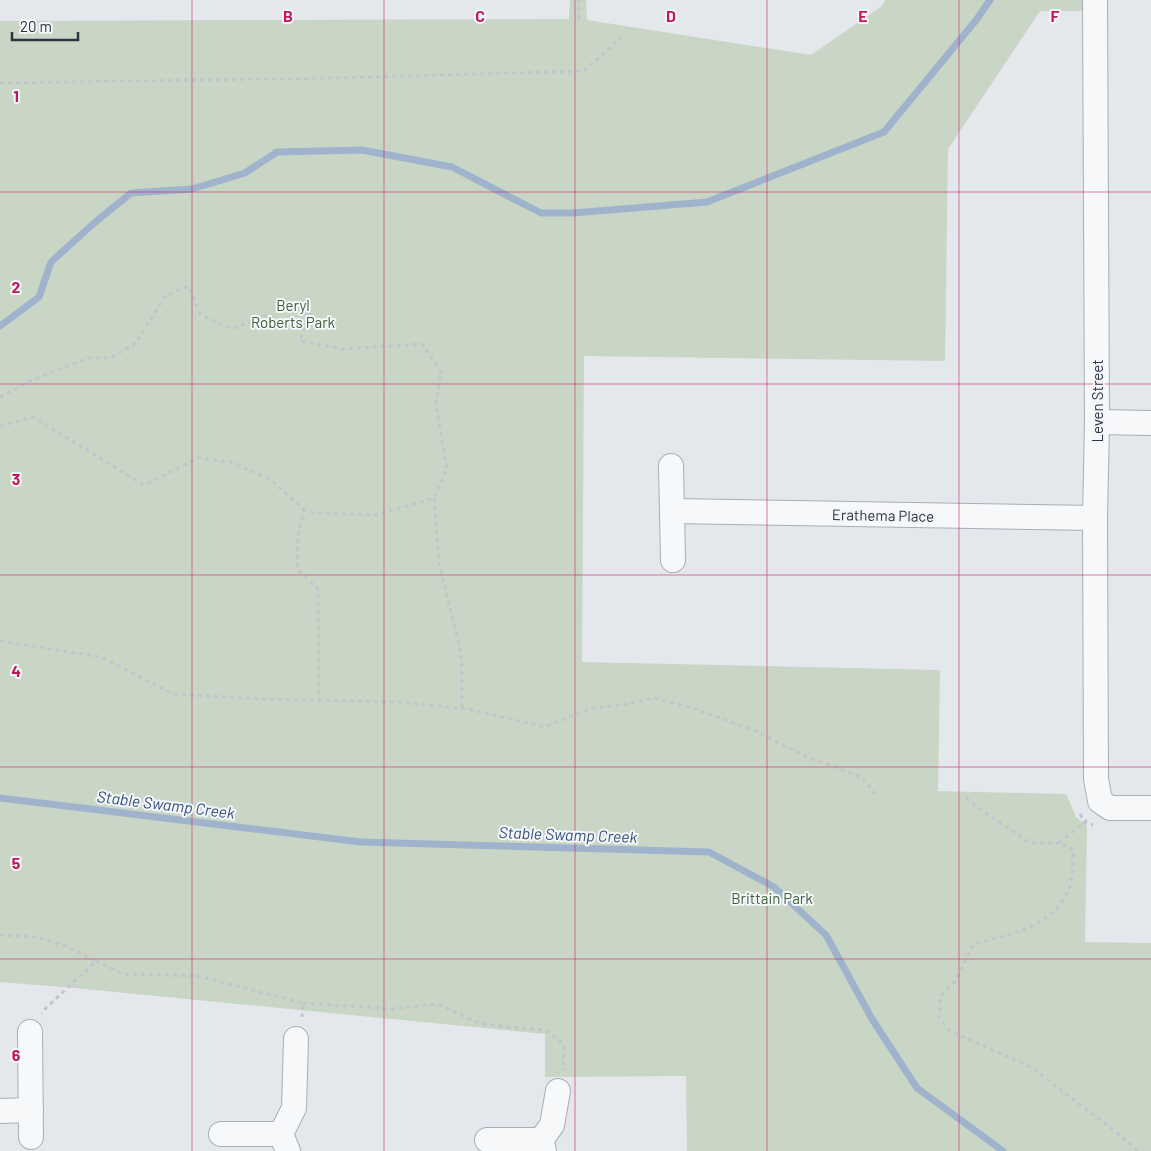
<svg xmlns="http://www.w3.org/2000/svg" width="1151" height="1151" viewBox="0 0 1151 1151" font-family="Barlow,sans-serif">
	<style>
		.green { fill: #c9d6c5 }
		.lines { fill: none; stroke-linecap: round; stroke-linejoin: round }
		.stream { stroke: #9fb4cc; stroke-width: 7 }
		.minor-casing { stroke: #a9aeb7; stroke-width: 26 }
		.path { stroke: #c2c5cb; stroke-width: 3; stroke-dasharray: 4 4; stroke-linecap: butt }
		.minor { stroke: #f7f8fa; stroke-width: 24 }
		.grid { fill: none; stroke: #c2185b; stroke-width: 1; stroke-opacity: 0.55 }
		.labels { text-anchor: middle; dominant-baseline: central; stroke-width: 4; stroke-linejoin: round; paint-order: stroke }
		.park-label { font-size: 15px; fill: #3f6138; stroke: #f4f6f9 }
		.street-label { font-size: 15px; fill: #2b3445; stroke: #f4f6f9 }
		.water-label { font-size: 16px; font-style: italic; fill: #34527a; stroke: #f4f6f9 }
		.grid-label { font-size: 16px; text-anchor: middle; font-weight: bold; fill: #c2185b; stroke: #f4f6f9; stroke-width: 4; stroke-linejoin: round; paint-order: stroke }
	</style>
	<rect width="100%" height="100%" fill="#e4e7ec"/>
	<path class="green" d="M 570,0 L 586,0 L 587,20 L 811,55 L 882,6 L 885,0 L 1084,0 L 1084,11 L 1040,11 L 948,149 L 945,361 L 584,356 L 582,662 L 940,670 L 938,791 L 1066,794 L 1076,817 L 1087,826 L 1085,942 L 1151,943 L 1151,1151 L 687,1151 L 686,1076 L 545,1077 L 545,1034 L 74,988 L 0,982 L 0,21 L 569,19 Z"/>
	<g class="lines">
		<g class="stream">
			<path d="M 0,326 L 39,297 L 51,262 L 93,224 L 131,193 L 192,189 L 245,173 L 277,152 L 362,150 L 452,167 L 541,213 L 573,213 L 707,202 L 884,132 L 977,19 L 990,0"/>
			<path d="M 0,798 L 361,842 L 709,852 L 774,887 L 826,935 L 872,1019 L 917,1088 L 1003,1151"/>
		</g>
		<defs>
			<g id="minor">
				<path d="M 1095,0 L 1097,422 L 1095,518 L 1096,779 L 1100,801 L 1110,808 L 1151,808"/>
				<path d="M 1097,422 L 1151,423"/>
				<path d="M 671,466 L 673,560"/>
				<path d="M 672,511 L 1095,518"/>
				<path d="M 30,1032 L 31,1137"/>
				<path d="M 0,1111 L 31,1110"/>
				<path d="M 221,1134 L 281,1134"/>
				<path d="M 487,1140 L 541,1140 L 544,1151"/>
				<path d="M 541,1140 L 552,1125 L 558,1091"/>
				<path d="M 288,1151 L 281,1134 L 294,1108 L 296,1039"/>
			</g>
		</defs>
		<use href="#minor" class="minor-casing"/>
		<g class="path">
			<path d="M 579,19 L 579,0"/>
			<path d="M 0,83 L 335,78 L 584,71 L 622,37"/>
			<path d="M 0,397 L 30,381 L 88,358 L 110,358 L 136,343 L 165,296 L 188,286 L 201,315 L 232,329 L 267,315 L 291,326 L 310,311 L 300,341 L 342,349 L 422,344 L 441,372 L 436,406 L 447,469 L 434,498 L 376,515 L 315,513 L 304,510 L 298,536 L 297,569 L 318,589 L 319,700"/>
			<path d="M 0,426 L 33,417 L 144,485 L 198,458 L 231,462 L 271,480 L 304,510"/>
			<path d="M 434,498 L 439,563 L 459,644 L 462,669 L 462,708"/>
			<path d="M 0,641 L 101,657 L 173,694 L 262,699 L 398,702 L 468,709 L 545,727 L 589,709 L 627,704 L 655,698 L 692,708 L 756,731 L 805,756 L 861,777 L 878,797"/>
			<path d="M 966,798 L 977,807 L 1030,843 L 1059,843"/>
			<path d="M 1080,814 L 1085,823 L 1093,825"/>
			<path d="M 1087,820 L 1059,843 L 1074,850 C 1072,860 1073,880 1069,889 C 1051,929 1012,933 974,944 L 955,981 L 941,996 L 939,1018 L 950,1031 L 1031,1067 L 1116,1132 L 1138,1151"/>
			<path d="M 0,935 L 37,937 L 66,946 L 96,961 L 46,1008 L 42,1014"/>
			<path d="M 96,961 L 123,974 L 198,976 L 303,1003 L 302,1017"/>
			<path d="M 303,1003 L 391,1009 L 437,1004 L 479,1023 L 508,1027 L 545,1030 L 564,1044 L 563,1070"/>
		</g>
		<use href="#minor" class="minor"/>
	</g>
	<path class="grid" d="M 192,0 L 192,1151M 384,0 L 384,1151M 575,0 L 575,1151M 767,0 L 767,1151M 959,0 L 959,1151M 0,192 L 1151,192M 0,384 L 1151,384M 0,575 L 1151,575M 0,767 L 1151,767M 0,959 L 1151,959"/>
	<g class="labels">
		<g class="park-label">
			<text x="293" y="305">Beryl<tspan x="293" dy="17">Roberts Park</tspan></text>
			<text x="772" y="898">Brittain Park</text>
		</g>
		<g class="street-label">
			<text transform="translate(1097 401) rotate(-90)">Leven Street</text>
			<text transform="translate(883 515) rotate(1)">Erathema Place</text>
		</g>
		<g class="water-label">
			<text transform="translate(166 804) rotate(7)">Stable Swamp Creek</text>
			<text transform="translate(568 834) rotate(2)">Stable Swamp Creek</text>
		</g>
	</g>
	<g class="grid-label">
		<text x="288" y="22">B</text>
		<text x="480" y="22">C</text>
		<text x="671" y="22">D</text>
		<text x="863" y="22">E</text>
		<text x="1055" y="22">F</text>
		<text x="16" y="102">1</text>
		<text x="16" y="293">2</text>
		<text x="16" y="485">3</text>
		<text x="16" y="677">4</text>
		<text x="16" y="869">5</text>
		<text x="16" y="1061">6</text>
	</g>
	<path d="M12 32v8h66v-8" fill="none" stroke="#2b3445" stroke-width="2.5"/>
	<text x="20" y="32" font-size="15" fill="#2b3445" stroke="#f4f6f9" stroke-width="4" paint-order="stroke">20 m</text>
</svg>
